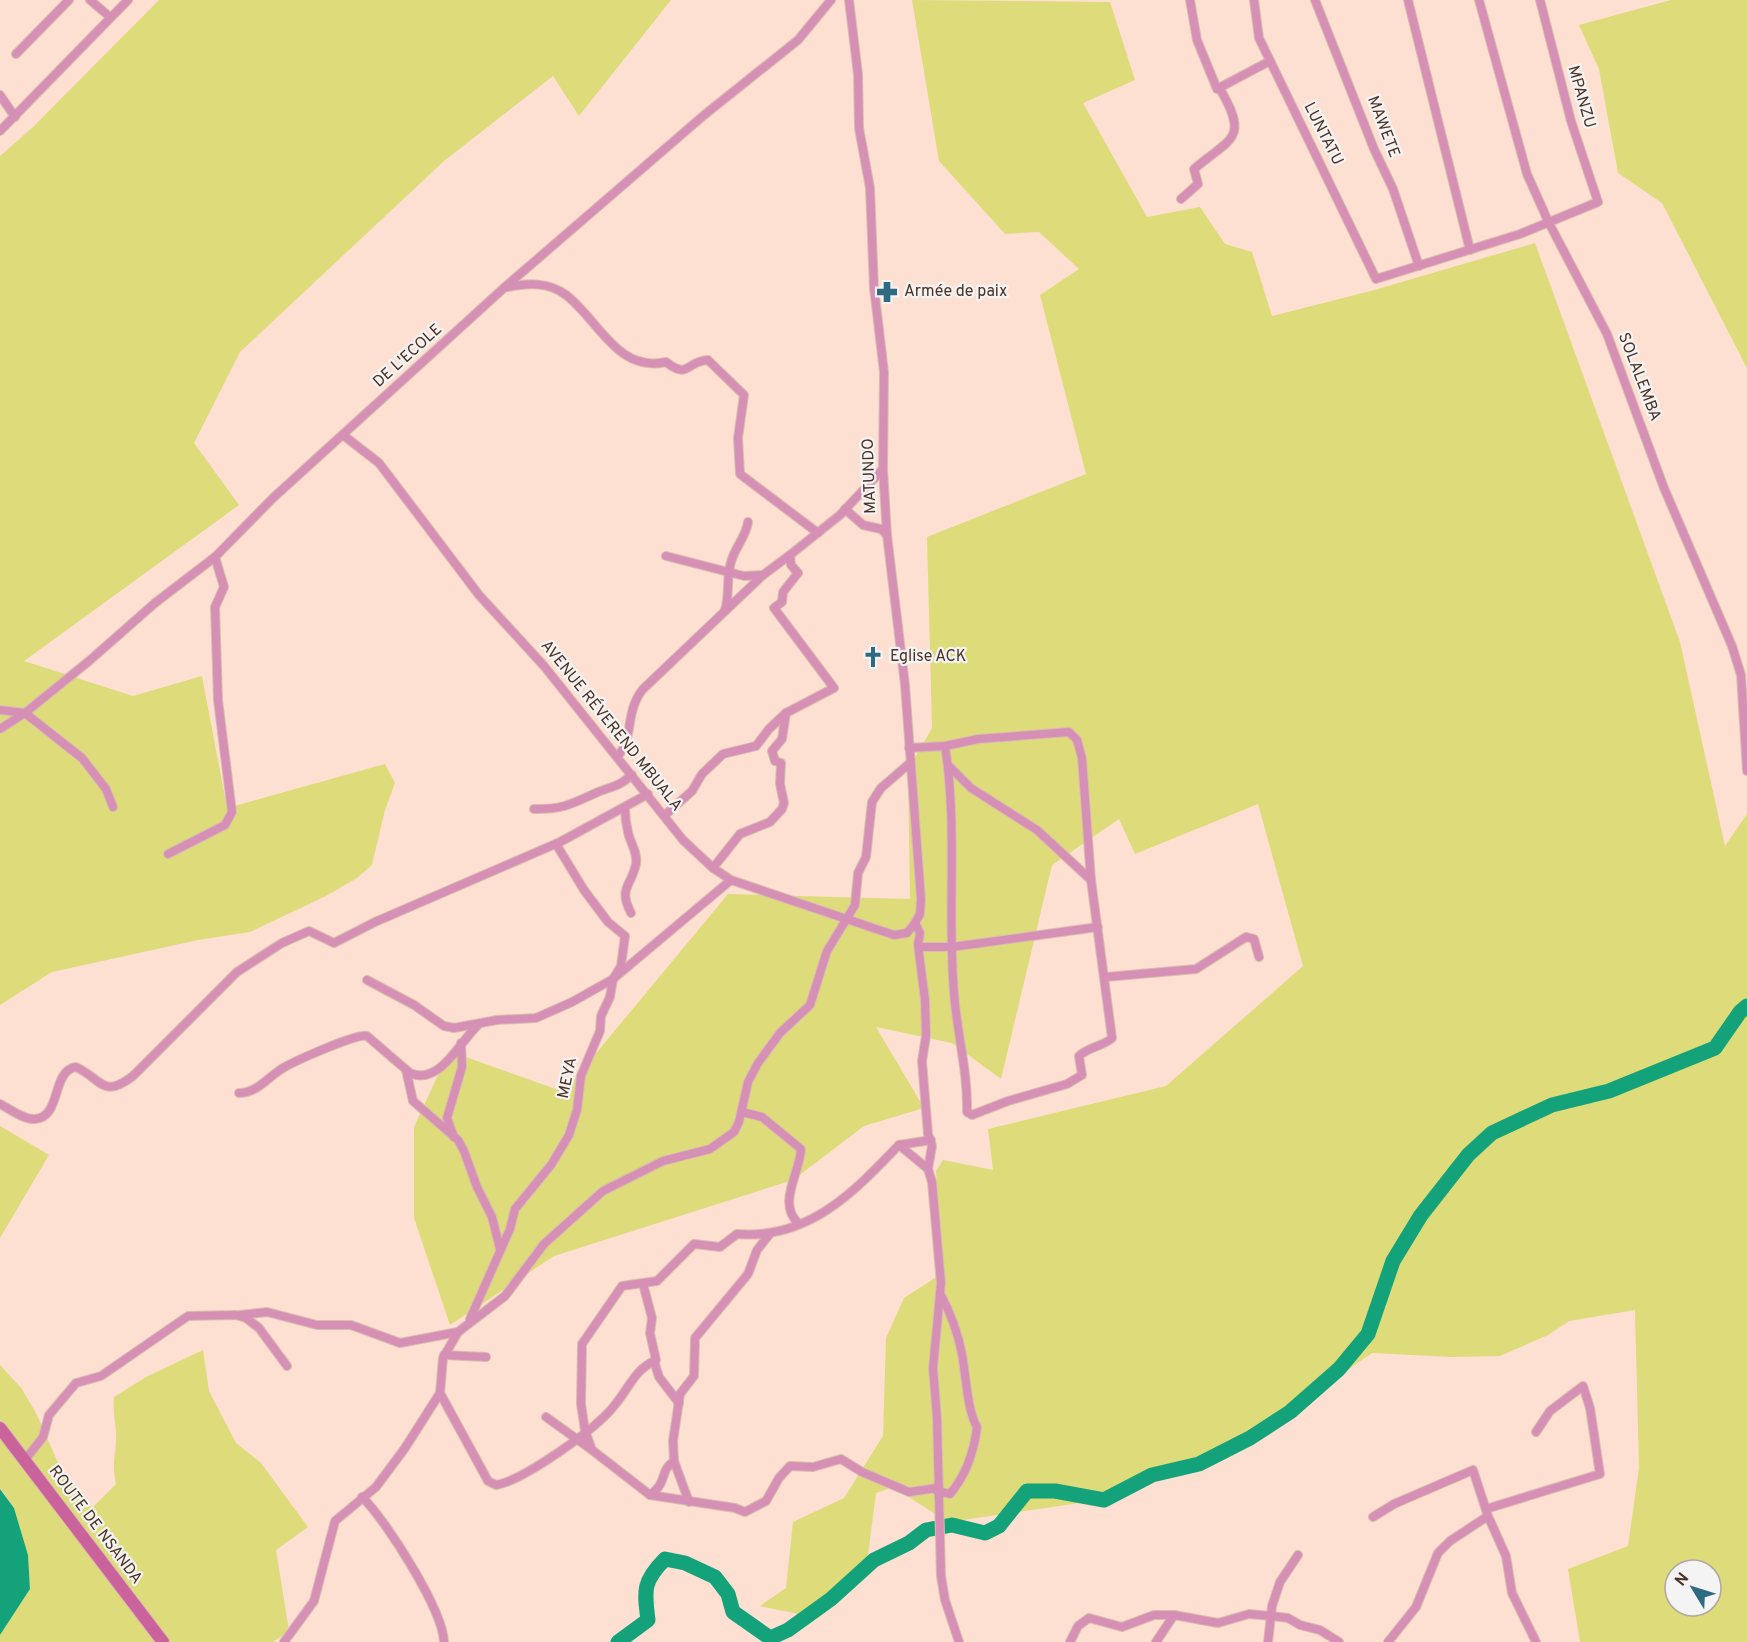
<svg xmlns="http://www.w3.org/2000/svg" width="1747" height="1642" viewBox="0 0 1747 1642" font-family="Overpass,sans-serif">
	<style>
		.green { fill: #dddb7a; fill-rule: evenodd }
		.water { fill: #14a27b }
		.lines { fill: none; stroke-linecap: round; stroke-linejoin: round }
		.river { stroke: #14a27b; stroke-width: 15 }
		.street-casing { stroke: #dabdaf; stroke-width: 10 }
		.secondary-casing { stroke: #dabdaf; stroke-width: 14 }
		.street { stroke: #d790b5; stroke-width: 8 }
		.secondary { stroke: #ca629c; stroke-width: 12 }
		.labels { text-anchor: middle; dominant-baseline: central; stroke-width: 4.5; stroke-linejoin: round; paint-order: stroke }
		.street-label { font-size: 16px; fill: #4c3023; stroke: #f4f4f4 }
		.poi-label { font-size: 16px; fill: #4c3023; stroke: #f4f4f4; text-anchor: start }
	</style>
	<rect width="100%" height="100%" fill="#fde0d2"/>
	<g class="green">
		<path d="M 159,0 L 671,0 L 579,116 L 553,76 L 444,161 L 240,352 L 194,443 L 239,505 L 24,661 L 133,696 L 202,676 L 227,808 L 385,764 L 395,783 L 385,810 L 372,865 L 357,878 L 324,897 L 250,932 L 198,940 L 52,972 L 0,1005 L 0,156 L 33,127 Z"/>
		<path d="M 912,0 L 1110,2 L 1135,80 L 1083,103 L 1147,217 L 1200,207 L 1225,244 L 1252,252 L 1272,316 L 1371,291 L 1535,243 L 1680,642 L 1725,846 L 1747,814 L 1747,1642 L 1580,1642 L 1568,1569 L 1628,1546 L 1639,1468 L 1635,1310 L 1569,1321 L 1548,1335 L 1500,1356 L 1451,1357 L 1372,1353 L 1262,1429 L 1121,1497 L 948,1522 L 893,1487 L 876,1493 L 865,1578 L 818,1618 L 760,1606 L 786,1588 L 793,1522 L 844,1498 L 883,1436 L 886,1338 L 904,1298 L 944,1272 L 936,1171 L 943,1160 L 993,1170 L 988,1129 L 1166,1086 L 1303,966 L 1258,804 L 1135,854 L 1119,819 L 1052,865 L 1001,1079 L 952,1043 L 876,1027 L 924,1108 L 864,1126 L 793,1180 L 554,1256 L 450,1325 L 414,1218 L 414,1127 L 449,1051 L 564,1092 L 728,894 L 910,899 L 908,770 L 932,728 L 927,537 L 1086,474 L 1040,295 L 1079,269 L 1039,232 L 1005,234 L 939,161 ZM 1675,1570 L 1711,1570 L 1711,1606 L 1675,1606 Z"/>
		<path d="M 1671,0 L 1747,0 L 1747,368 L 1662,203 L 1618,173 L 1599,69 L 1579,25 Z"/>
		<path d="M 0,1126 L 49,1155 L 0,1238 Z"/>
		<path d="M 203,1350 L 209,1391 L 236,1443 L 261,1463 L 308,1527 L 276,1550 L 289,1631 L 273,1642 L 170,1642 L 0,1420 L 0,1365 L 22,1389 L 37,1415 L 59,1465 L 92,1508 L 116,1484 C 112,1464 115,1459 116,1441 C 117,1426 112,1413 114,1397 L 146,1377 Z"/>
		<path d="M 0,1436 L 155,1642 L 0,1642 L 0,1635 L 30,1589 L 28,1555 L 14,1508 L 0,1488 Z"/>
	</g>
	<path class="water" d="M 0,1489 L 14,1508 L 28,1555 L 30,1589 L 0,1635 Z"/>
	<g class="lines">
		<path class="river" d="M 618,1642 L 648,1620 C 644,1590 643,1581 665,1559 L 685,1563 L 715,1577 L 728,1594 L 733,1612 L 770,1638 L 788,1630 L 831,1599 L 874,1560 L 909,1543 L 926,1530 L 952,1525 L 985,1533 L 999,1526 L 1027,1491 L 1055,1491 L 1104,1500 L 1152,1475 L 1199,1464 L 1250,1438 L 1290,1412 L 1339,1369 L 1368,1334 L 1393,1261 L 1421,1215 L 1468,1155 L 1492,1133 L 1552,1105 L 1609,1091 L 1715,1048 L 1740,1012 L 1747,1006"/>
		<defs>
			<g id="street">
				<path d="M 90,0 L 110,17"/>
				<path d="M 849,0 L 858,74 L 859,128 L 870,188 L 874,288 L 884,372 L 883,469 L 887,535 L 905,685 L 921,899 L 920,914 L 915,923 L 920,933 L 918,945 L 925,1000 L 926,1036 L 922,1061 L 928,1134 L 932,1146 L 928,1169 L 932,1182 L 941,1283 L 933,1368 L 937,1418 L 941,1576 L 945,1600 L 959,1642"/>
				<path d="M 1190,0 L 1197,40 L 1217,89 L 1270,61"/>
				<path d="M 1254,0 L 1259,38 L 1376,279 L 1520,234 L 1598,202 L 1571,121 L 1540,0"/>
				<path d="M 1315,0 L 1374,149 L 1393,189 L 1419,266"/>
				<path d="M 1408,0 L 1470,250"/>
				<path d="M 1479,0 L 1527,174 L 1549,223 L 1607,334 L 1664,488 L 1732,646 L 1741,675 L 1747,771"/>
				<path d="M 16,54 L 69,0"/>
				<path d="M 0,95 L 15,117"/>
				<path d="M 0,131 L 128,0"/>
				<path d="M 1181,199 L 1198,184 L 1194,169 C 1230,138 1250,140 1220,89"/>
				<path d="M 508,287 C 528,283 549,282 566,295 C 598,319 617,373 666,362 C 689,380 686,361 708,360 L 744,395 L 738,438 L 740,474 L 818,533"/>
				<path d="M 343,435 L 379,463 L 479,595 L 544,666 L 683,840 L 713,868 L 731,880 L 894,935 L 907,933 L 915,923"/>
				<path d="M 845,509 L 863,525 L 881,529 L 887,535"/>
				<path d="M 666,556 L 744,576 L 763,575"/>
				<path d="M 725,610 C 730,595 726,577 731,562 C 735,547 746,537 748,522"/>
				<path d="M 0,710 L 25,713 L 82,758 L 106,789 L 113,807"/>
				<path d="M 0,729 L 25,713 L 89,661 L 155,603 L 215,557 L 273,498 L 505,287 L 703,116 L 798,40 L 831,0"/>
				<path d="M 909,748 L 945,746 C 958,828 947,911 954,993 C 957,1033 968,1072 967,1112 L 972,1115 L 1008,1101 L 1067,1084 L 1082,1075 L 1079,1056 C 1088,1047 1104,1046 1112,1038 L 1091,880 L 1082,758 L 1077,740 L 1069,732 L 978,739 L 945,746"/>
				<path d="M 617,757 C 635,737 624,713 643,689 L 763,575 L 790,555"/>
				<path d="M 950,767 L 971,788 L 1037,830 L 1091,880"/>
				<path d="M 625,808 C 625,816 626,824 628,832 C 630,843 638,852 636,864 C 631,887 618,888 631,913"/>
				<path d="M 534,809 C 563,810 573,803 598,792 C 615,785 616,788 632,775"/>
				<path d="M 665,815 L 692,791 L 702,774 L 723,754 L 756,746 L 769,729 L 786,713"/>
				<path d="M 168,854 L 225,825 L 232,812 L 218,700 L 215,607 L 224,587 L 215,557"/>
				<path d="M 713,868 L 740,834 L 770,822 L 782,809 L 784,803 L 780,784 L 781,763 L 775,761 L 772,751 L 782,739 L 786,713 L 834,688 L 774,608 L 782,602 L 783,592 L 798,573 L 791,565 L 790,555 L 840,515 L 883,469"/>
				<path d="M 919,947 L 952,947 L 1098,927"/>
				<path d="M 1106,977 L 1196,969 L 1246,937 L 1254,939 L 1259,957"/>
				<path d="M 367,980 L 414,1005 L 444,1026 L 454,1028 L 497,1020 L 536,1018 L 572,1002 L 613,979 L 731,880"/>
				<path d="M 406,1070 L 413,1101 L 458,1140 L 464,1151 L 477,1187 L 492,1217 L 500,1249"/>
				<path d="M 239,1093 C 257,1093 268,1077 283,1068 C 295,1061 357,1033 367,1036 L 410,1073 C 439,1086 459,1043 477,1026"/>
				<path d="M 0,1104 C 10,1109 24,1120 35,1119 C 62,1117 51,1071 76,1067 C 103,1080 103,1099 133,1076 L 237,972 L 282,943 L 309,931 L 334,943 L 375,922 L 560,842 L 648,794"/>
				<path d="M 742,1112 L 762,1117 L 801,1149 C 800,1173 777,1203 798,1223"/>
				<path d="M 454,1137 L 447,1118 L 462,1067 L 461,1043"/>
				<path d="M 899,1145 L 931,1140"/>
				<path d="M 928,1169 L 899,1145 C 853,1193 808,1240 737,1234 L 720,1247 L 694,1244 L 657,1281 L 622,1286 L 582,1344 L 581,1404 L 585,1431 L 592,1450 L 650,1495 L 735,1508 L 745,1512 L 766,1501 L 779,1478 L 790,1466 L 813,1467 L 841,1459 L 862,1472 L 909,1492 L 937,1488"/>
				<path d="M 240,1315 L 267,1312 L 317,1325 L 351,1325 L 400,1343 L 458,1332"/>
				<path d="M 470,1319 L 510,1229 L 515,1209 L 551,1165 L 569,1135 L 577,1110 L 581,1076 L 600,1031 L 601,1016 L 610,997 L 613,979 L 621,966 L 625,936 L 608,922 L 584,890 L 556,844"/>
				<path d="M 444,1355 L 486,1357"/>
				<path d="M 654,1361 L 659,1377 L 679,1403"/>
				<path d="M 440,1393 L 488,1481 L 496,1485 C 524,1480 596,1429 614,1406 C 630,1387 634,1370 656,1360 L 650,1333 L 652,1318 L 643,1284"/>
				<path d="M 546,1417 L 592,1450"/>
				<path d="M 25,1460 L 43,1437 L 49,1415 L 76,1383 L 101,1376 L 188,1316 L 236,1315 L 246,1318 L 259,1328 L 287,1366"/>
				<path d="M 937,1491 L 950,1494 C 967,1474 974,1452 977,1427 C 967,1410 966,1375 962,1354 C 958,1333 950,1312 940,1293"/>
				<path d="M 650,1495 C 669,1481 658,1473 674,1461"/>
				<path d="M 362,1497 C 386,1520 443,1610 444,1642"/>
				<path d="M 689,1502 L 674,1461 L 673,1441 L 680,1394 L 694,1376 L 695,1338 L 748,1274 L 757,1250 L 769,1235"/>
				<path d="M 1486,1509 L 1600,1474 L 1590,1408 L 1583,1386 L 1550,1411 L 1536,1432"/>
				<path d="M 1373,1517 L 1394,1504 L 1473,1470 L 1487,1513"/>
				<path d="M 284,1642 L 314,1601 L 335,1521 L 376,1487 L 405,1448 L 440,1393 L 443,1358 L 458,1332 L 505,1296 L 544,1244 L 603,1191 L 663,1161 L 710,1149 L 734,1132 L 739,1122 L 748,1082 L 758,1063 L 780,1033 L 810,1005 L 827,951 L 855,905 L 858,873 L 866,857 L 872,802 L 881,788 L 910,763"/>
				<path d="M 1070,1642 L 1078,1626 L 1089,1618 L 1122,1627 L 1154,1615 L 1174,1615 L 1218,1623 L 1249,1614 L 1272,1616 L 1288,1618 L 1300,1625 L 1320,1630 L 1339,1642"/>
				<path d="M 1156,1642 L 1174,1615"/>
				<path d="M 1268,1642 L 1272,1606 L 1280,1582 L 1298,1555"/>
				<path d="M 1388,1642 L 1416,1607 L 1438,1553 L 1450,1541 L 1488,1516 L 1506,1556 L 1512,1593 L 1536,1642"/>
			</g>
			<path id="secondary" d="M 0,1428 L 163,1642"/>
		</defs>
		<use href="#street" class="street-casing"/>
		<use href="#secondary" class="secondary-casing"/>
		<use href="#street" class="street"/>
		<use href="#secondary" class="secondary"/>
	</g>
	<defs>
		<symbol id="pharmacy-bare" viewBox="-9 -9 18 18"><path d="M-2-6h4v4h4v4h-4v4h-4v-4h-4v-4h4Z" fill="#2e6a82" stroke="#f4f4f4" stroke-width="2.5" paint-order="stroke"/></symbol>
		<symbol id="church-bare" viewBox="-9 -9 18 18"><path d="M-1.2-6h2.4v3.5h3.3v2.4h-3.3V6h-2.4V-.1h-3.3v-2.4h3.3Z" fill="#2e6a82" stroke="#f4f4f4" stroke-width="2.5" paint-order="stroke"/></symbol>
	</defs>
	<g fill-rule="evenodd">
		<use href="#pharmacy-bare" x="872" y="277" width="30" height="30"/>
		<use href="#church-bare" x="858" y="642" width="30" height="30"/>
	</g>
	<g class="labels">
		<g class="street-label">
			<text transform="translate(1581 97) rotate(74)">MPANZU</text>
			<text transform="translate(1383 127) rotate(69)">MAWETE</text>
			<text transform="translate(1323 134) rotate(63)">LUNTATU</text>
			<text transform="translate(408 356) rotate(-42)">DE L'ECOLE</text>
			<text transform="translate(1639 377) rotate(69)">SOLALEMBA</text>
			<text transform="translate(870 476) rotate(-92)">MATUNDO</text>
			<text transform="translate(611 726) rotate(51)">AVENUE RÉVEREND MBUALA</text>
			<text transform="translate(568 1078) rotate(-78)">MEYA</text>
			<text transform="translate(95 1525) rotate(53)">ROUTE DE NSANDA</text>
		</g>
		<g class="poi-label">
			<text x="904" y="292">Armée de paix</text>
			<text x="890" y="657">Eglise ACK</text>
		</g>
	</g>
	<g transform="translate(1693 1588) rotate(308)"><circle r="28" fill="#f4f4f4" stroke="#b1a6a0" stroke-width="1.5"/>
	<path d="M0-4.5L10 22L0 15L-10 22Z" fill="#2e6a82"/>
	<text y="-9" font-size="16" font-weight="bold" text-anchor="middle" fill="#4c3023">N</text>
	</g>
</svg>
